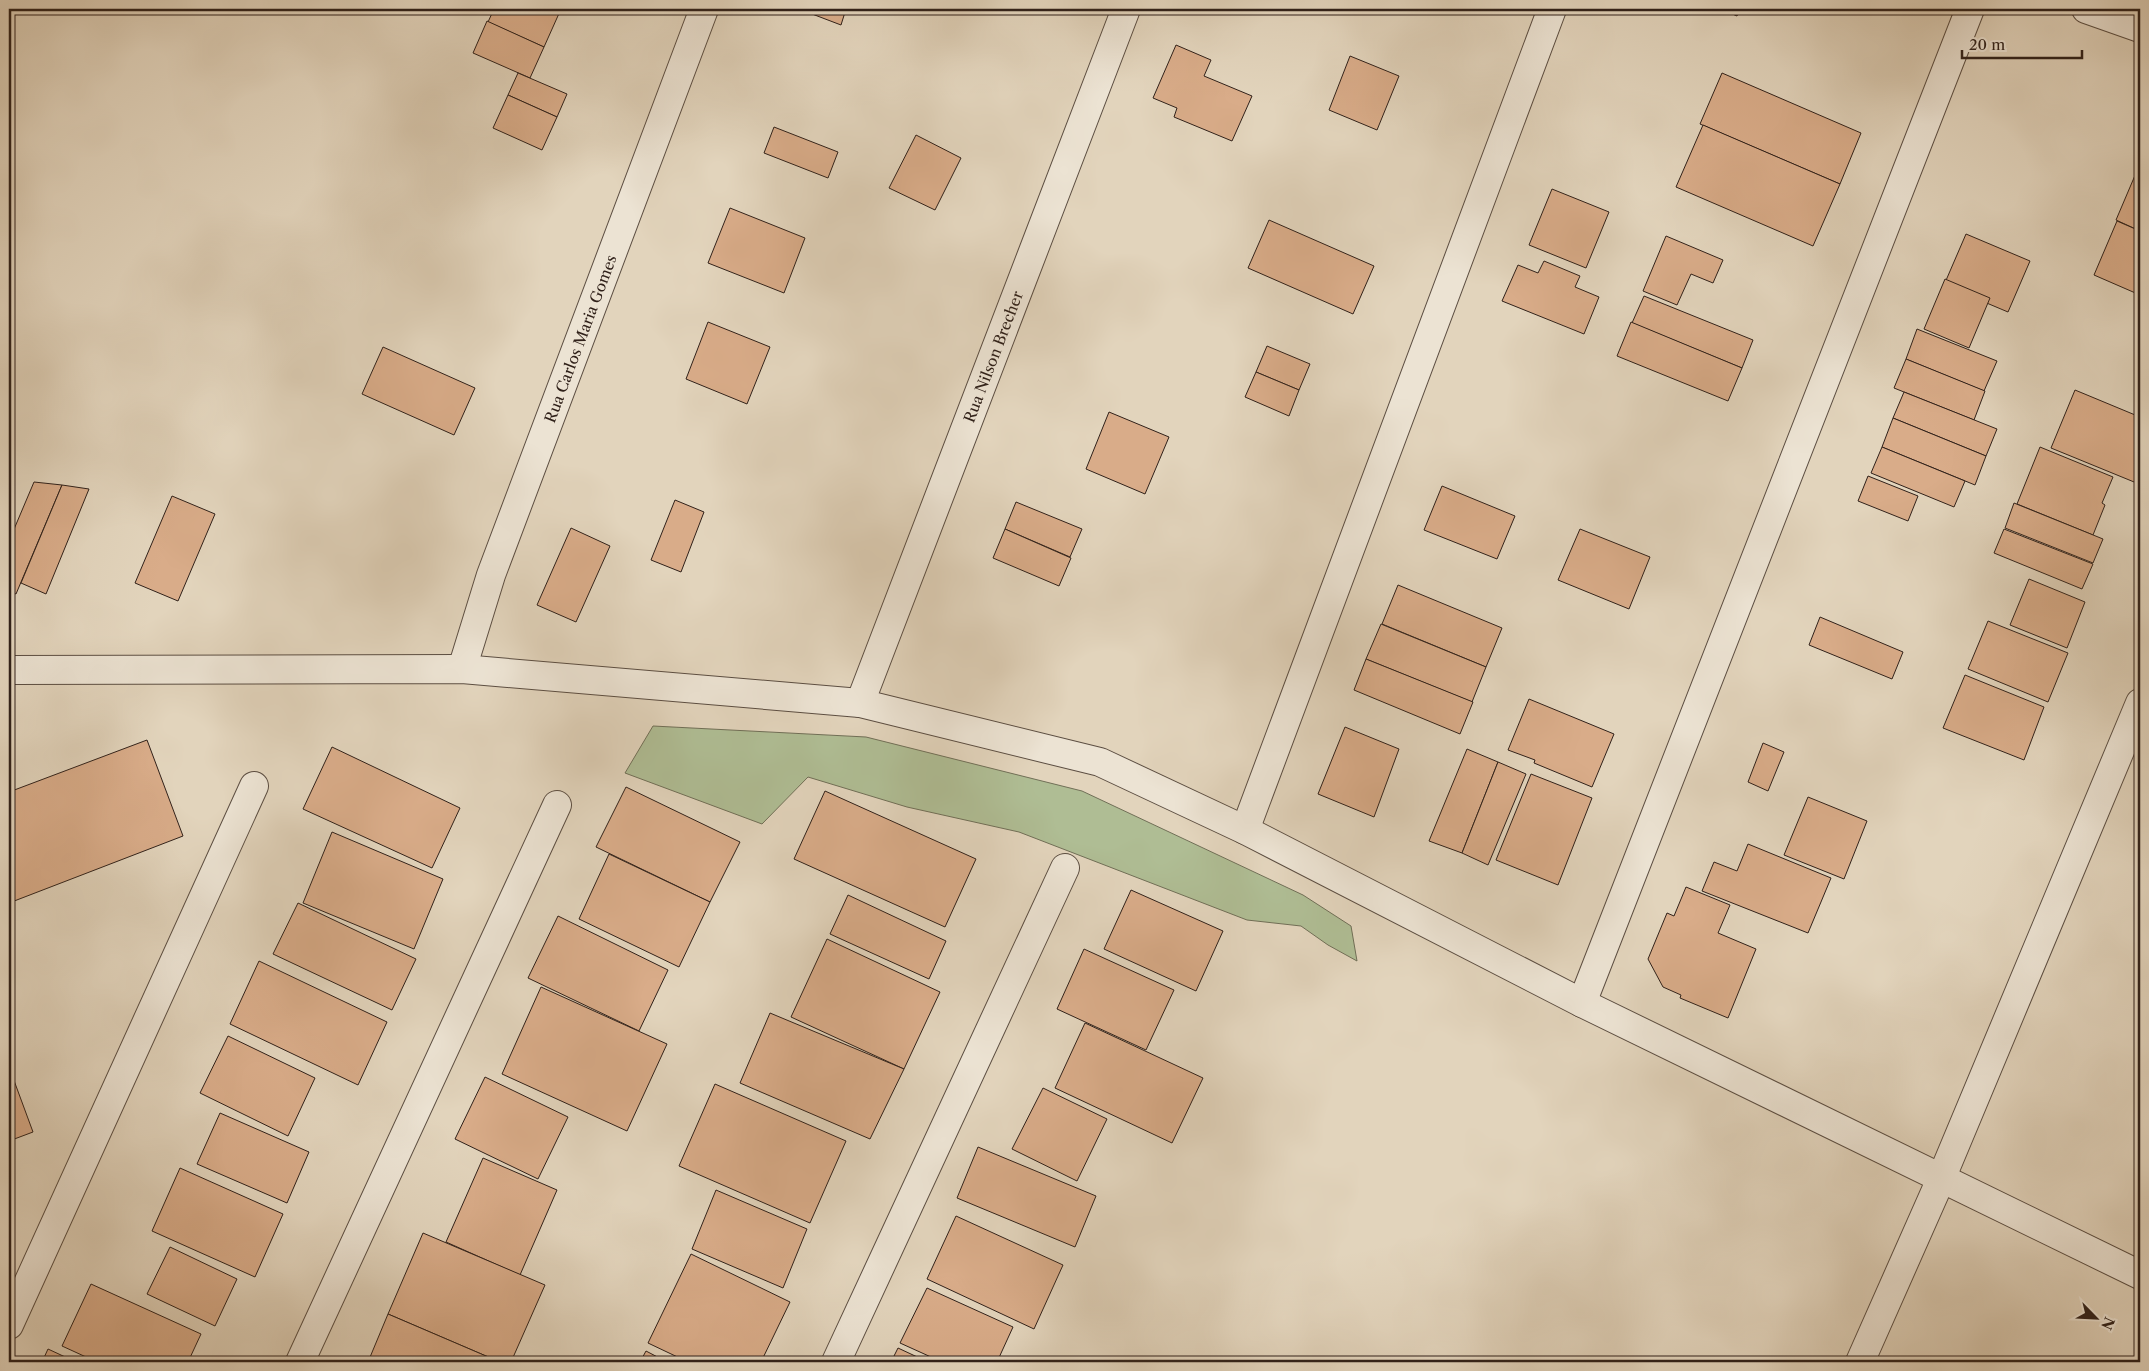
<svg xmlns="http://www.w3.org/2000/svg" width="2149" height="1371" viewBox="0 0 2149 1371" font-family="'Libre Caslon Text',serif">
	<style>
		.green { fill: #afbd94; stroke: #706f57 }
		.building { fill: #d9ac89; stroke: #30211a }
		.lines { fill: none; stroke-linecap: round; stroke-linejoin: round }
		.street-casing { stroke: #5c4e42; stroke-width: 30 }
		.street { stroke: #ece3d3; stroke-width: 28 }
		.labels { text-anchor: middle; dominant-baseline: central; stroke-width: 4; stroke-linejoin: round; paint-order: stroke }
		.street-label { font-size: 15px; fill: #30211a; stroke: #ece3d3 }
	</style>
	<rect width="100%" height="100%" fill="#e2d4bc"/>
	<filter id="stains"><feTurbulence type="fractalNoise" baseFrequency=".004" numOctaves="4"/><feColorMatrix values="0 0 0 0 .2 0 0 0 0 .09 0 0 0 0 .02 0 0 0 .5 -.17"/></filter>
	<radialGradient id="worn" r=".72"><stop offset=".6" stop-color="#630" stop-opacity="0"/><stop offset="1" stop-color="#630" stop-opacity=".3"/></radialGradient>
	<path class="green" d="M 653,726 L 866,737 L 1082,791 L 1303,895 L 1351,926 L 1357,961 L 1328,945 L 1301,926 L 1247,920 L 1019,832 L 907,807 L 808,777 L 762,824 L 625,773 Z"/>
	<g class="building">
		<path d="M 494,9 L 561,9 L 544,47 L 488,22 Z"/>
		<path d="M 799,9 L 846,9 L 841,25 Z"/>
		<path d="M 1721,9 L 1740,9 L 1737,16 Z"/>
		<path d="M 487,21 L 544,47 L 530,78 L 473,53 Z"/>
		<path d="M 1176,45 L 1211,60 L 1204,76 L 1252,96 L 1232,141 L 1174,117 L 1177,108 L 1153,98 Z"/>
		<path d="M 1350,56 L 1399,76 L 1377,130 L 1329,110 Z"/>
		<path d="M 518,73 L 567,94 L 557,117 L 508,95 Z"/>
		<path d="M 1722,73 L 1861,133 L 1840,184 L 1700,124 Z"/>
		<path d="M 508,95 L 557,117 L 542,150 L 493,128 Z"/>
		<path d="M 1703,125 L 1840,184 L 1813,246 L 1676,187 Z"/>
		<path d="M 774,127 L 838,152 L 828,178 L 764,153 Z"/>
		<path d="M 916,135 L 961,158 L 935,210 L 889,188 Z"/>
		<path d="M 2139,166 L 2140,167 L 2140,231 L 2116,220 Z"/>
		<path d="M 1552,189 L 1609,212 L 1586,268 L 1529,245 Z"/>
		<path d="M 730,208 L 805,238 L 784,293 L 708,263 Z"/>
		<path d="M 1269,220 L 1374,266 L 1353,314 L 1248,268 Z"/>
		<path d="M 2117,221 L 2140,231 L 2140,295 L 2094,275 Z"/>
		<path d="M 1966,234 L 2030,261 L 2008,312 L 1944,285 Z"/>
		<path d="M 1666,236 L 1723,260 L 1713,283 L 1691,274 L 1677,305 L 1643,291 Z"/>
		<path d="M 1544,261 L 1580,276 L 1575,287 L 1599,297 L 1584,334 L 1502,301 L 1518,265 L 1538,273 Z"/>
		<path d="M 1945,279 L 1990,298 L 1969,348 L 1924,329 Z"/>
		<path d="M 1644,296 L 1753,340 L 1742,368 L 1632,323 Z"/>
		<path d="M 708,322 L 770,347 L 747,404 L 686,379 Z"/>
		<path d="M 1631,322 L 1742,368 L 1728,401 L 1617,356 Z"/>
		<path d="M 1917,329 L 1997,361 L 1984,391 L 1906,359 Z"/>
		<path d="M 1267,346 L 1310,364 L 1299,390 L 1256,372 Z"/>
		<path d="M 383,347 L 475,388 L 454,435 L 362,394 Z"/>
		<path d="M 1906,359 L 1985,391 L 1974,420 L 1894,388 Z"/>
		<path d="M 1256,372 L 1299,390 L 1289,416 L 1245,397 Z"/>
		<path d="M 2075,390 L 2140,417 L 2139,484 L 2051,448 Z"/>
		<path d="M 1904,392 L 1997,429 L 1986,456 L 1893,418 Z"/>
		<path d="M 1109,412 L 1169,437 L 1145,494 L 1086,469 Z"/>
		<path d="M 1893,418 L 1986,456 L 1975,485 L 1882,447 Z"/>
		<path d="M 1882,447 L 1965,481 L 1954,507 L 1871,473 Z"/>
		<path d="M 2040,447 L 2113,477 L 2102,503 L 2105,505 L 2093,535 L 2017,504 Z"/>
		<path d="M 1868,476 L 1918,496 L 1908,521 L 1858,501 Z"/>
		<path d="M 34,482 L 62,485 L 16,594 L 9,591 L 9,541 Z"/>
		<path d="M 62,485 L 89,489 L 46,594 L 21,583 Z"/>
		<path d="M 1442,486 L 1515,516 L 1497,559 L 1424,530 Z"/>
		<path d="M 172,496 L 215,514 L 178,601 L 135,583 Z"/>
		<path d="M 675,500 L 704,512 L 681,572 L 651,560 Z"/>
		<path d="M 1016,502 L 1082,529 L 1070,557 L 1005,529 Z"/>
		<path d="M 2014,503 L 2103,539 L 2093,563 L 2005,528 Z"/>
		<path d="M 571,528 L 610,546 L 576,622 L 537,605 Z"/>
		<path d="M 1005,529 L 1071,558 L 1059,586 L 993,558 Z"/>
		<path d="M 1580,529 L 1650,557 L 1629,609 L 1558,580 Z"/>
		<path d="M 2004,529 L 2093,564 L 2082,589 L 1994,553 Z"/>
		<path d="M 2029,579 L 2085,602 L 2067,648 L 2010,625 Z"/>
		<path d="M 1398,585 L 1502,628 L 1486,667 L 1382,624 Z"/>
		<path d="M 1820,617 L 1903,652 L 1892,679 L 1809,645 Z"/>
		<path d="M 1988,621 L 2068,653 L 2048,702 L 1968,669 Z"/>
		<path d="M 1381,624 L 1486,667 L 1472,702 L 1366,659 Z"/>
		<path d="M 1366,659 L 1473,702 L 1460,734 L 1354,690 Z"/>
		<path d="M 1965,675 L 2044,707 L 2024,760 L 1943,728 Z"/>
		<path d="M 1529,699 L 1614,734 L 1592,787 L 1534,763 L 1535,760 L 1508,750 Z"/>
		<path d="M 1345,727 L 1399,749 L 1374,817 L 1318,794 Z"/>
		<path d="M 147,740 L 183,836 L 9,903 L 9,792 Z"/>
		<path d="M 1763,743 L 1784,752 L 1768,791 L 1748,782 Z"/>
		<path d="M 332,747 L 460,808 L 432,868 L 303,809 Z"/>
		<path d="M 1467,749 L 1498,762 L 1462,853 L 1429,841 Z"/>
		<path d="M 1498,762 L 1526,774 L 1488,865 L 1462,853 Z"/>
		<path d="M 1531,774 L 1592,798 L 1558,885 L 1496,860 Z"/>
		<path d="M 626,787 L 740,842 L 710,902 L 596,847 Z"/>
		<path d="M 825,791 L 976,859 L 945,927 L 794,859 Z"/>
		<path d="M 1808,797 L 1867,821 L 1844,879 L 1784,855 Z"/>
		<path d="M 332,832 L 443,879 L 414,949 L 303,903 Z"/>
		<path d="M 1748,844 L 1831,878 L 1808,933 L 1702,891 L 1714,862 L 1737,871 Z"/>
		<path d="M 609,854 L 710,902 L 679,967 L 579,919 Z"/>
		<path d="M 1686,887 L 1730,905 L 1718,933 L 1756,949 L 1728,1018 L 1680,998 L 1681,995 L 1663,987 L 1648,959 L 1667,913 L 1674,916 Z"/>
		<path d="M 1131,890 L 1223,931 L 1196,991 L 1104,949 Z"/>
		<path d="M 848,895 L 946,941 L 929,979 L 830,934 Z"/>
		<path d="M 298,903 L 416,959 L 392,1010 L 273,954 Z"/>
		<path d="M 558,916 L 668,970 L 639,1031 L 528,978 Z"/>
		<path d="M 827,939 L 940,992 L 904,1069 L 791,1017 Z"/>
		<path d="M 1084,949 L 1174,990 L 1146,1050 L 1057,1009 Z"/>
		<path d="M 259,961 L 387,1022 L 358,1085 L 230,1024 Z"/>
		<path d="M 541,987 L 667,1044 L 627,1131 L 502,1074 Z"/>
		<path d="M 770,1013 L 904,1069 L 870,1139 L 740,1083 Z"/>
		<path d="M 1085,1023 L 1203,1078 L 1172,1143 L 1055,1088 Z"/>
		<path d="M 228,1036 L 315,1078 L 288,1136 L 200,1093 Z"/>
		<path d="M 9,1067 L 33,1132 L 9,1141 Z"/>
		<path d="M 485,1077 L 568,1117 L 538,1179 L 455,1139 Z"/>
		<path d="M 715,1084 L 846,1141 L 810,1223 L 679,1166 Z"/>
		<path d="M 1043,1088 L 1107,1119 L 1077,1181 L 1012,1149 Z"/>
		<path d="M 220,1113 L 309,1152 L 287,1203 L 197,1164 Z"/>
		<path d="M 978,1147 L 1096,1196 L 1075,1247 L 957,1198 Z"/>
		<path d="M 483,1158 L 557,1190 L 520,1275 L 446,1242 Z"/>
		<path d="M 180,1168 L 283,1214 L 255,1277 L 152,1231 Z"/>
		<path d="M 716,1190 L 807,1229 L 783,1288 L 692,1249 Z"/>
		<path d="M 956,1216 L 1063,1265 L 1034,1329 L 927,1279 Z"/>
		<path d="M 423,1233 L 545,1285 L 511,1362 L 500,1362 L 388,1314 Z"/>
		<path d="M 170,1247 L 237,1279 L 215,1326 L 147,1294 Z"/>
		<path d="M 691,1254 L 790,1302 L 761,1362 L 688,1362 L 648,1343 Z"/>
		<path d="M 91,1284 L 201,1334 L 188,1362 L 97,1362 L 62,1346 Z"/>
		<path d="M 927,1288 L 1013,1327 L 997,1362 L 942,1362 L 900,1343 Z"/>
		<path d="M 388,1314 L 500,1362 L 368,1362 Z"/>
		<path d="M 898,1348 L 928,1362 L 891,1362 Z"/>
		<path d="M 48,1349 L 76,1362 L 42,1362 Z"/>
		<path d="M 646,1351 L 667,1362 L 640,1362 Z"/>
	</g>
	<g class="lines">
		<defs>
			<g id="street">
				<path d="M 2086,9 L 2140,28"/>
				<path id="s1" d="M 462,669 L 491,575 L 704,9"/>
				<path d="M 9,670 L 462,669 L 860,703 L 1100,762 L 1245,830 L 1582,1003 L 2140,1275"/>
				<path id="s2" d="M 860,703 L 1126,9"/>
				<path d="M 1245,830 L 1552,9"/>
				<path d="M 1582,1003 L 1970,9"/>
				<path d="M 9,1325 L 254,786"/>
				<path d="M 300,1362 L 557,805"/>
				<path d="M 836,1362 L 1065,868"/>
				<path d="M 1860,1362 L 1941,1179 L 2140,703"/>
			</g>
		</defs>
		<use href="#street" class="street-casing"/>
		<use href="#street" class="street"/>
	</g>
	<g class="labels">
		<g class="street-label">
			<text stroke="none"><textPath href="#s1" startOffset="351">Rua Carlos Maria Gomes</textPath></text>
			<text stroke="none"><textPath href="#s2" startOffset="371">Rua Nilson Brecher</textPath></text>
		</g>
	</g>
	<rect width="2149" height="1371" fill="none" stroke="#e2d4bc" stroke-width="30"/>
	<rect x="10" y="10" width="2129" height="1351" fill="none" stroke="#30211a" stroke-width="2.5"/>
	<rect x="15" y="15" width="2119" height="1341" fill="none" stroke="#30211a"/>
	<g transform="translate(2096 1318) rotate(114)" stroke="#ece3d3" stroke-width="4" paint-order="stroke">
	<path d="M0-4L9 19L0 12L-9 19Z" fill="#30211a"/>
	<text y="-8" font-size="14" font-weight="bold" text-anchor="middle" fill="#30211a">N</text>
	</g>
	<path d="M1962 50v8h120v-8" fill="none" stroke="#30211a" stroke-width="2.5"/>
	<text x="1969" y="50" font-size="15" fill="#30211a" stroke="#ece3d3" stroke-width="4" paint-order="stroke">20 m</text>
	<rect width="100%" height="100%" filter="url(#stains)"/>
	<rect width="100%" height="100%" fill="url(#worn)"/>
</svg>
